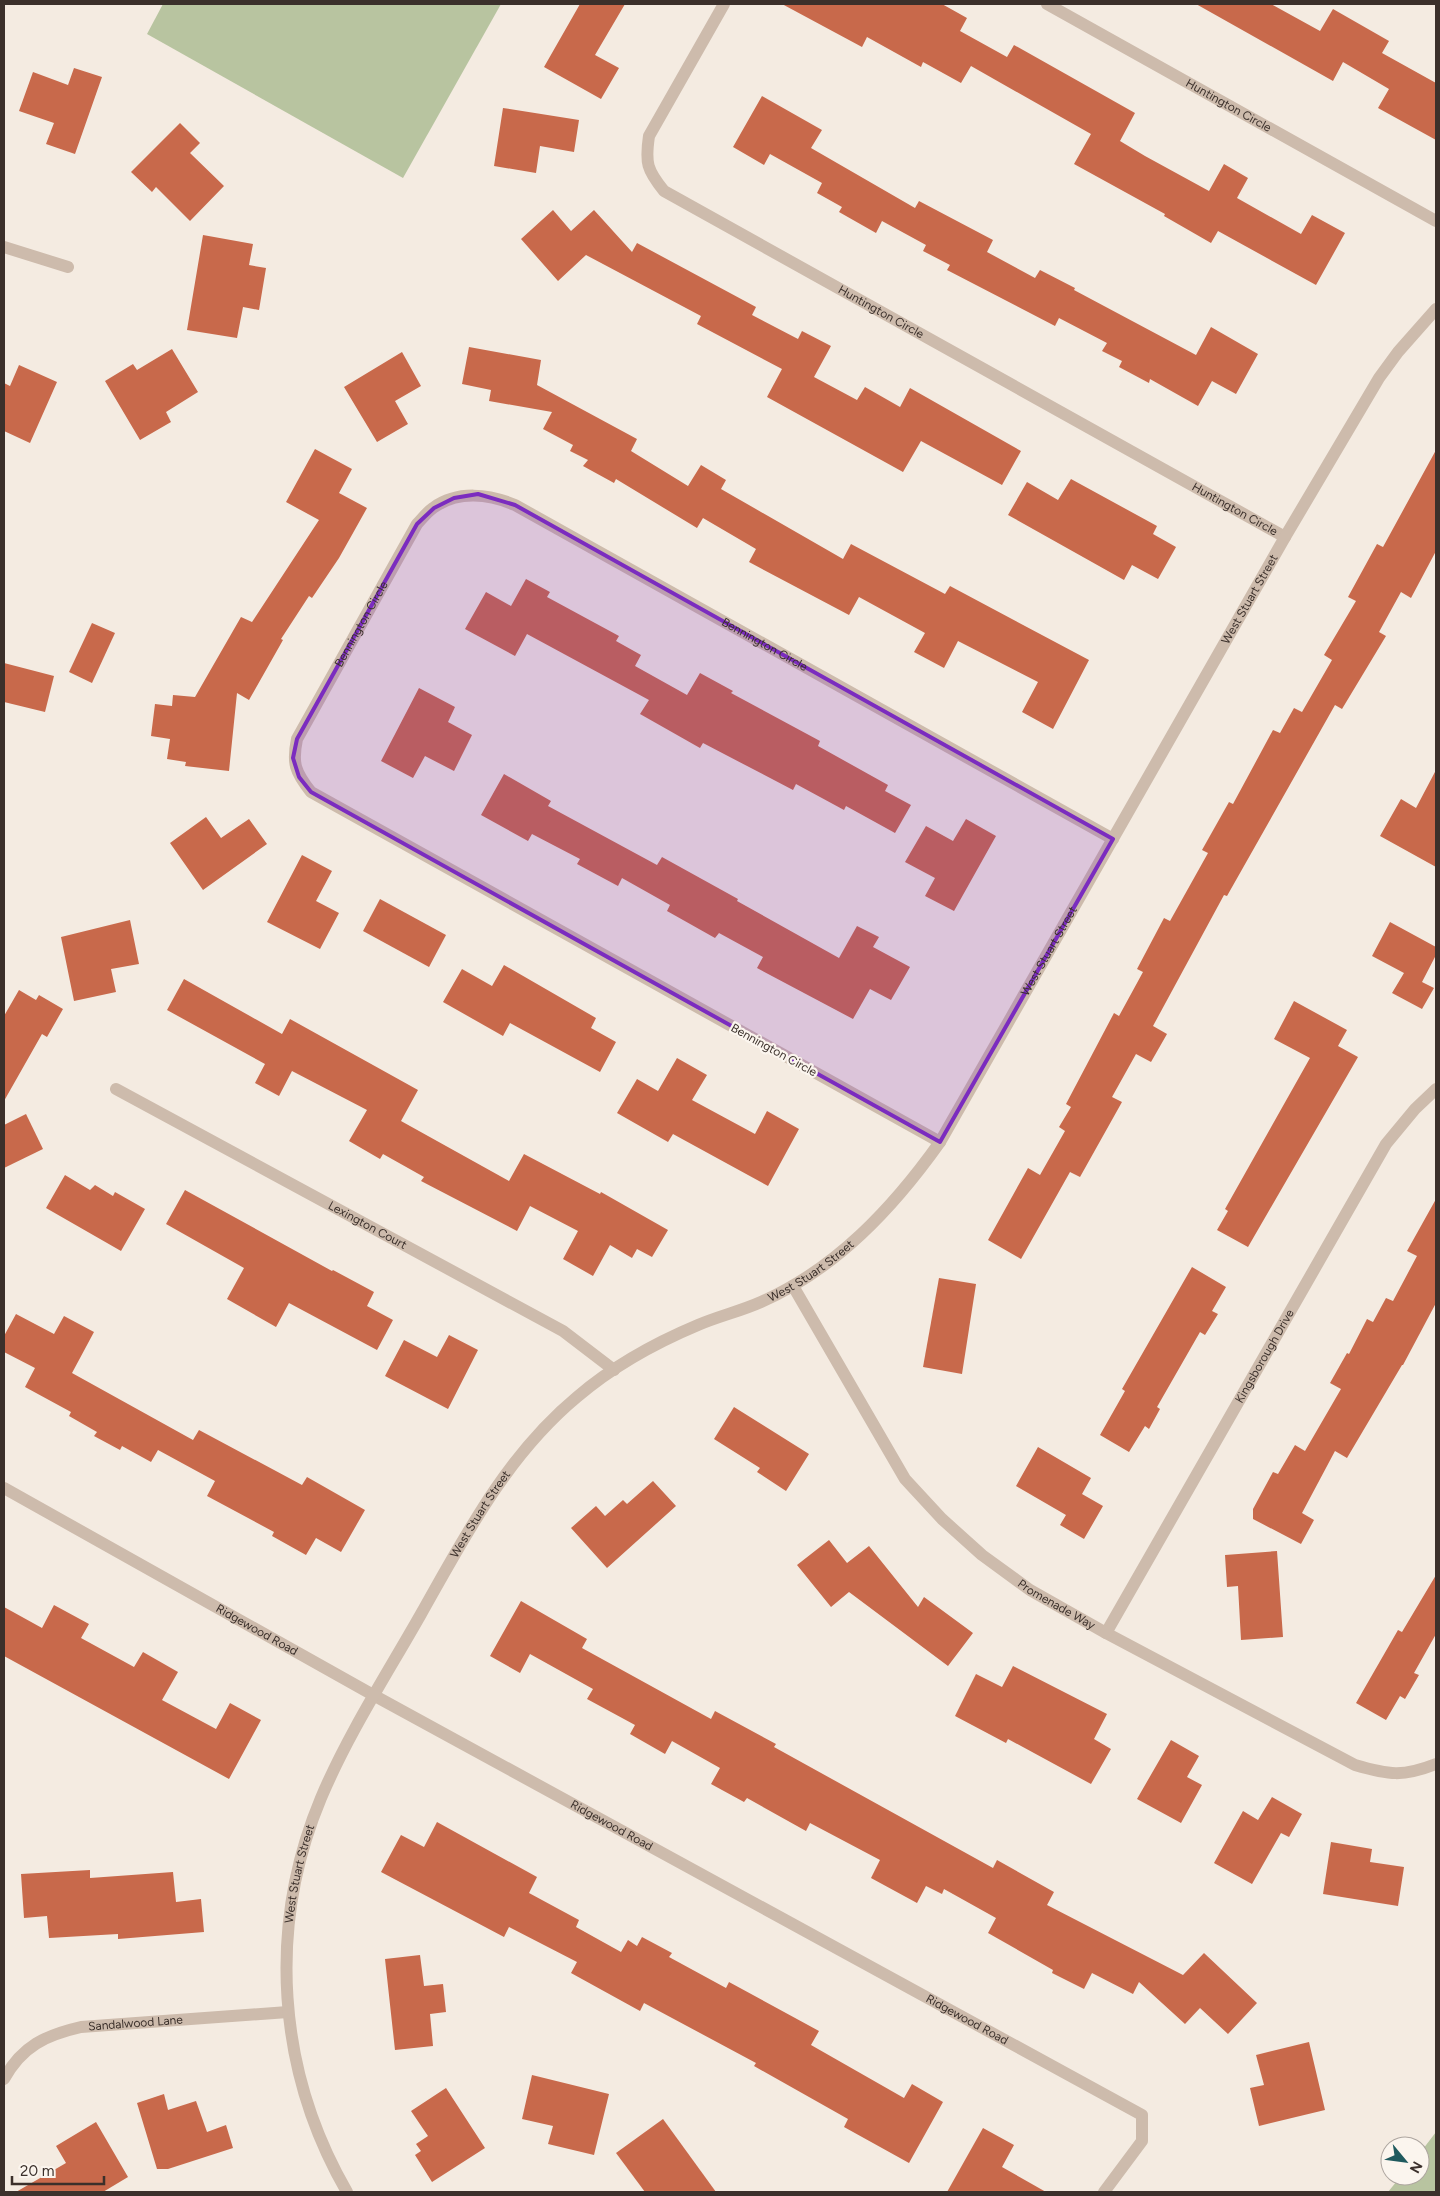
<svg xmlns="http://www.w3.org/2000/svg" width="1440" height="2196" viewBox="0 0 1440 2196" font-family="Figtree,sans-serif">
	<style>
		.green { fill: #b8c4a0 }
		.building { fill: #c8694b }
		.lines { fill: none; stroke-linecap: round; stroke-linejoin: round }
		.street { stroke: #cdbbac; stroke-width: 12 }
		.marked { fill: #7b2cbf; fill-opacity: 0.2; stroke: #7b2cbf; stroke-width: 4; stroke-linejoin: round }
		.labels { text-anchor: middle; dominant-baseline: central; stroke-width: 4.5; stroke-linejoin: round; paint-order: stroke }
		.street-label { font-size: 12px; fill: #3b302b; stroke: #fbf5ee }
	</style>
	<rect width="100%" height="100%" fill="#f4ebe1"/>
	<g class="green">
		<path d="M 163,4 L 501,4 L 403,178 L 147,34 Z"/>
		<path d="M 1436,2132 L 1436,2192 L 1388,2192 L 1401,2176 L 1420,2176 L 1420,2153 Z"/>
	</g>
	<g class="building">
		<path d="M 580,4 L 625,4 L 595,55 L 619,68 L 601,99 L 544,67 Z"/>
		<path d="M 782,4 L 942,4 L 967,18 L 960,31 L 1007,57 L 1014,45 L 1135,113 L 1120,141 L 1145,156 L 1209,191 L 1224,164 L 1248,178 L 1237,198 L 1301,234 L 1312,215 L 1345,233 L 1316,285 L 1218,231 L 1211,243 L 1164,216 L 1165,214 L 1074,164 L 1091,134 L 971,66 L 961,83 L 923,62 L 921,67 L 867,37 L 862,47 Z"/>
		<path d="M 1196,4 L 1271,4 L 1320,31 L 1333,9 L 1389,41 L 1382,53 L 1436,83 L 1436,140 L 1378,108 L 1389,89 L 1343,62 L 1333,81 Z"/>
		<path d="M 74,68 L 102,77 L 75,154 L 46,144 L 54,123 L 19,111 L 33,72 L 68,85 Z"/>
		<path d="M 762,96 L 822,130 L 811,148 L 915,208 L 919,201 L 993,240 L 987,252 L 1035,278 L 1040,270 L 1075,288 L 1074,290 L 1196,355 L 1211,327 L 1258,354 L 1236,394 L 1212,381 L 1198,406 L 1150,379 L 1149,383 L 1119,367 L 1122,361 L 1102,351 L 1107,343 L 1059,318 L 1055,326 L 947,270 L 950,265 L 923,251 L 926,245 L 882,221 L 876,233 L 839,212 L 842,207 L 817,193 L 822,183 L 770,154 L 764,165 L 733,147 Z"/>
		<path d="M 503,108 L 579,120 L 574,152 L 540,146 L 536,173 L 494,166 Z"/>
		<path d="M 180,123 L 200,143 L 190,153 L 224,186 L 190,221 L 156,187 L 152,192 L 131,172 Z"/>
		<path d="M 553,210 L 571,231 L 594,210 L 632,252 L 637,243 L 756,307 L 752,315 L 798,339 L 802,331 L 831,346 L 814,377 L 857,400 L 865,387 L 900,407 L 910,388 L 1021,451 L 1002,485 L 921,441 L 903,472 L 767,397 L 782,369 L 697,324 L 701,316 L 586,255 L 558,281 L 521,239 Z"/>
		<path d="M 203,235 L 253,244 L 249,265 L 266,268 L 259,310 L 243,307 L 237,338 L 187,330 Z"/>
		<path d="M 469,347 L 541,360 L 537,385 L 637,439 L 631,451 L 688,486 L 701,465 L 726,480 L 721,489 L 843,559 L 851,544 L 945,594 L 950,586 L 1089,660 L 1053,729 L 1022,712 L 1038,682 L 958,641 L 944,668 L 914,652 L 925,633 L 859,597 L 849,615 L 749,562 L 756,549 L 703,518 L 697,528 L 616,479 L 614,483 L 583,466 L 588,460 L 570,451 L 573,445 L 543,429 L 552,412 L 489,401 L 491,390 L 462,384 Z"/>
		<path d="M 172,349 L 198,392 L 166,412 L 171,422 L 140,440 L 105,381 L 133,364 L 137,370 Z"/>
		<path d="M 402,352 L 421,386 L 395,401 L 408,424 L 377,442 L 344,387 Z"/>
		<path d="M 19,365 L 57,382 L 30,443 L 4,431 L 4,383 L 10,386 Z"/>
		<path d="M 315,449 L 352,469 L 339,493 L 367,508 L 339,558 L 312,598 L 309,596 L 281,639 L 283,640 L 249,700 L 237,693 L 229,771 L 185,766 L 186,762 L 167,759 L 170,739 L 151,736 L 155,704 L 172,706 L 173,695 L 195,697 L 241,617 L 252,622 L 319,520 L 286,502 Z"/>
		<path d="M 1436,450 L 1436,551 L 1411,598 L 1401,592 L 1379,632 L 1386,636 L 1342,709 L 1335,705 L 1227,896 L 1224,895 L 1153,1026 L 1167,1034 L 1151,1062 L 1136,1054 L 1112,1097 L 1122,1102 L 1080,1177 L 1070,1172 L 1021,1259 L 988,1240 L 1028,1168 L 1040,1175 L 1065,1131 L 1059,1127 L 1071,1107 L 1066,1104 L 1114,1013 L 1119,1016 L 1143,972 L 1137,969 L 1164,918 L 1170,921 L 1208,853 L 1202,850 L 1229,802 L 1233,804 L 1273,730 L 1280,733 L 1294,708 L 1302,712 L 1332,660 L 1324,655 L 1356,601 L 1348,597 L 1377,544 L 1383,547 Z"/>
		<path d="M 1071,479 L 1157,526 L 1153,534 L 1176,547 L 1158,579 L 1132,565 L 1124,580 L 1008,515 L 1027,482 L 1058,500 Z"/>
		<path d="M 526,579 L 550,592 L 547,597 L 619,636 L 616,641 L 641,655 L 635,666 L 687,695 L 700,673 L 733,691 L 731,693 L 820,741 L 818,746 L 888,785 L 885,791 L 911,805 L 895,833 L 846,806 L 844,810 L 796,784 L 793,790 L 703,743 L 700,748 L 640,714 L 649,700 L 527,634 L 515,656 L 465,629 L 486,592 L 511,606 Z"/>
		<path d="M 92,623 L 115,633 L 92,683 L 69,672 Z"/>
		<path d="M 4,663 L 54,676 L 45,712 L 4,702 Z"/>
		<path d="M 419,688 L 455,707 L 448,722 L 472,735 L 454,771 L 425,756 L 413,778 L 381,761 Z"/>
		<path d="M 1436,770 L 1436,867 L 1380,836 L 1401,799 L 1416,808 Z"/>
		<path d="M 504,774 L 551,801 L 548,806 L 657,865 L 662,857 L 738,899 L 737,901 L 839,958 L 857,926 L 879,937 L 873,947 L 910,967 L 891,1000 L 870,989 L 853,1019 L 757,968 L 763,957 L 719,933 L 715,938 L 667,911 L 670,905 L 622,878 L 618,886 L 577,864 L 580,859 L 532,834 L 528,841 L 481,815 Z"/>
		<path d="M 206,817 L 221,838 L 249,819 L 267,844 L 203,890 L 170,843 Z"/>
		<path d="M 966,819 L 996,836 L 954,911 L 925,896 L 935,878 L 905,862 L 926,826 L 953,841 Z"/>
		<path d="M 302,855 L 332,871 L 316,901 L 339,913 L 320,949 L 267,922 Z"/>
		<path d="M 380,899 L 446,935 L 429,967 L 363,931 Z"/>
		<path d="M 130,920 L 139,964 L 111,969 L 116,992 L 74,1001 L 61,937 Z"/>
		<path d="M 1390,922 L 1436,947 L 1436,955 L 1422,982 L 1434,988 L 1422,1009 L 1392,993 L 1404,973 L 1372,956 Z"/>
		<path d="M 504,965 L 596,1018 L 591,1028 L 616,1042 L 600,1072 L 510,1023 L 503,1036 L 443,1002 L 462,969 L 492,986 Z"/>
		<path d="M 184,979 L 282,1034 L 290,1019 L 418,1090 L 401,1121 L 509,1181 L 524,1154 L 600,1194 L 601,1192 L 668,1230 L 652,1257 L 637,1249 L 632,1258 L 610,1245 L 593,1276 L 563,1259 L 578,1231 L 530,1206 L 517,1231 L 421,1181 L 424,1177 L 383,1154 L 380,1159 L 349,1141 L 367,1110 L 292,1071 L 279,1096 L 255,1083 L 265,1064 L 167,1010 Z"/>
		<path d="M 19,990 L 36,1000 L 39,995 L 63,1009 L 47,1037 L 42,1034 L 4,1101 L 4,1016 Z"/>
		<path d="M 1294,1001 L 1347,1030 L 1338,1046 L 1358,1057 L 1248,1247 L 1217,1230 L 1228,1211 L 1225,1209 L 1310,1058 L 1274,1039 Z"/>
		<path d="M 677,1058 L 707,1075 L 692,1100 L 755,1134 L 767,1111 L 799,1129 L 768,1186 L 673,1134 L 668,1142 L 617,1113 L 637,1079 L 658,1091 Z"/>
		<path d="M 26,1114 L 43,1149 L 4,1168 L 4,1125 Z"/>
		<path d="M 65,1175 L 90,1190 L 95,1185 L 113,1196 L 115,1192 L 145,1209 L 121,1251 L 46,1208 Z"/>
		<path d="M 185,1190 L 332,1271 L 333,1270 L 374,1292 L 367,1306 L 393,1320 L 377,1350 L 289,1303 L 276,1327 L 227,1299 L 244,1268 L 166,1224 Z"/>
		<path d="M 1436,1199 L 1436,1303 L 1403,1365 L 1402,1365 L 1347,1458 L 1335,1451 L 1302,1513 L 1314,1520 L 1301,1544 L 1253,1519 L 1253,1509 L 1273,1472 L 1278,1474 L 1295,1445 L 1305,1451 L 1341,1389 L 1330,1383 L 1347,1353 L 1349,1354 L 1367,1319 L 1373,1322 L 1386,1298 L 1393,1301 L 1417,1256 L 1407,1251 Z"/>
		<path d="M 1192,1267 L 1226,1287 L 1212,1311 L 1218,1314 L 1205,1335 L 1200,1332 L 1157,1407 L 1160,1409 L 1149,1429 L 1145,1426 L 1129,1452 L 1100,1435 L 1125,1391 L 1122,1389 Z"/>
		<path d="M 939,1278 L 976,1284 L 962,1374 L 923,1367 Z"/>
		<path d="M 16,1314 L 54,1334 L 64,1316 L 94,1332 L 72,1373 L 193,1440 L 199,1430 L 302,1485 L 307,1477 L 365,1510 L 341,1552 L 316,1538 L 306,1555 L 272,1536 L 274,1532 L 207,1496 L 215,1481 L 158,1450 L 151,1462 L 122,1446 L 120,1450 L 94,1436 L 97,1432 L 69,1416 L 71,1412 L 25,1387 L 35,1368 L 4,1352 L 4,1336 Z"/>
		<path d="M 449,1335 L 478,1350 L 448,1409 L 385,1376 L 404,1340 L 437,1357 Z"/>
		<path d="M 734,1407 L 809,1454 L 786,1491 L 757,1472 L 760,1468 L 714,1439 Z"/>
		<path d="M 1038,1447 L 1091,1478 L 1082,1494 L 1103,1506 L 1084,1539 L 1060,1525 L 1066,1515 L 1016,1486 Z"/>
		<path d="M 653,1481 L 676,1506 L 607,1568 L 571,1528 L 596,1506 L 605,1516 L 623,1500 L 627,1504 Z"/>
		<path d="M 829,1540 L 847,1563 L 869,1546 L 918,1607 L 924,1597 L 973,1633 L 948,1666 L 849,1592 L 831,1607 L 797,1565 Z"/>
		<path d="M 1277,1551 L 1283,1637 L 1241,1640 L 1238,1586 L 1227,1587 L 1225,1555 Z"/>
		<path d="M 1436,1575 L 1436,1634 L 1414,1673 L 1419,1675 L 1405,1699 L 1400,1696 L 1386,1720 L 1356,1703 L 1398,1630 L 1402,1632 Z"/>
		<path d="M 521,1601 L 587,1639 L 582,1648 L 711,1719 L 715,1711 L 776,1744 L 774,1747 L 993,1868 L 997,1860 L 1054,1892 L 1047,1905 L 1183,1975 L 1204,1953 L 1257,2003 L 1228,2034 L 1200,2008 L 1185,2024 L 1139,1982 L 1133,1994 L 1092,1973 L 1084,1989 L 1052,1973 L 1053,1970 L 988,1933 L 996,1918 L 944,1889 L 942,1894 L 926,1886 L 917,1903 L 871,1878 L 880,1860 L 810,1823 L 806,1831 L 747,1798 L 744,1802 L 711,1784 L 720,1768 L 672,1741 L 665,1754 L 630,1734 L 635,1725 L 587,1699 L 593,1689 L 530,1654 L 520,1673 L 490,1656 Z"/>
		<path d="M 54,1605 L 89,1624 L 81,1638 L 134,1667 L 143,1652 L 178,1672 L 162,1700 L 216,1729 L 230,1703 L 261,1720 L 229,1779 L 4,1656 L 4,1607 L 42,1628 Z"/>
		<path d="M 1013,1666 L 1107,1714 L 1094,1739 L 1111,1749 L 1091,1784 L 1008,1739 L 1006,1743 L 955,1716 L 976,1674 L 1002,1687 Z"/>
		<path d="M 1171,1740 L 1199,1756 L 1187,1777 L 1202,1785 L 1181,1823 L 1137,1799 Z"/>
		<path d="M 1272,1797 L 1302,1814 L 1289,1837 L 1281,1833 L 1252,1884 L 1214,1863 L 1243,1811 L 1258,1820 Z"/>
		<path d="M 437,1822 L 537,1877 L 529,1893 L 579,1920 L 576,1927 L 621,1952 L 628,1940 L 637,1946 L 642,1937 L 672,1953 L 669,1957 L 726,1988 L 729,1982 L 819,2031 L 811,2045 L 904,2098 L 912,2084 L 943,2102 L 909,2163 L 844,2127 L 848,2119 L 754,2066 L 756,2063 L 644,2003 L 640,2011 L 571,1973 L 577,1962 L 509,1927 L 504,1937 L 381,1872 L 401,1835 L 424,1847 Z"/>
		<path d="M 1331,1842 L 1372,1849 L 1370,1862 L 1404,1867 L 1398,1906 L 1323,1894 Z"/>
		<path d="M 90,1870 L 90,1878 L 173,1872 L 176,1902 L 201,1899 L 204,1932 L 118,1939 L 118,1934 L 49,1938 L 47,1916 L 24,1918 L 21,1874 Z"/>
		<path d="M 420,1955 L 424,1986 L 443,1984 L 446,2012 L 430,2014 L 433,2046 L 395,2050 L 385,1959 Z"/>
		<path d="M 1309,2042 L 1325,2110 L 1259,2126 L 1250,2088 L 1264,2085 L 1256,2055 Z"/>
		<path d="M 532,2075 L 609,2094 L 594,2155 L 548,2144 L 553,2126 L 522,2119 Z"/>
		<path d="M 446,2088 L 485,2148 L 432,2182 L 415,2155 L 421,2151 L 416,2144 L 428,2136 L 411,2111 Z"/>
		<path d="M 164,2094 L 168,2110 L 196,2101 L 207,2132 L 226,2125 L 233,2148 L 168,2169 L 157,2169 L 137,2103 Z"/>
		<path d="M 663,2119 L 716,2192 L 645,2192 L 616,2153 Z"/>
		<path d="M 96,2122 L 128,2177 L 103,2192 L 16,2192 L 66,2163 L 56,2146 Z"/>
		<path d="M 983,2128 L 1014,2145 L 1002,2167 L 1046,2192 L 947,2192 Z"/>
	</g>
	<g class="lines">
		<g class="street">
			<path id="s1" d="M 724,4 L 649,136 C 645,163 647,170 664,191 L 1285,537"/>
			<path id="s2" d="M 1047,4 L 1436,221"/>
			<path d="M 4,247 L 68,267"/>
			<path id="s3" d="M 116,1089 L 563,1331 L 614,1370"/>
			<path id="s4" d="M 940,1142 L 311,792 C 295,772 292,763 297,739 L 417,524 C 422,519 427,512 433,508 C 458,490 489,494 515,505 L 1113,839"/>
			<path id="s5" d="M 793,1286 L 905,1479 L 942,1519 L 982,1555 L 1030,1590 L 1106,1633 L 1355,1765 C 1389,1775 1403,1777 1436,1764"/>
			<path id="s6" d="M 4,1488 L 375,1696 L 1142,2115 L 1142,2141 L 1104,2192"/>
			<path id="s7" d="M 1106,1633 L 1386,1144 L 1415,1109 L 1436,1089"/>
			<path id="s8" d="M 4,2079 C 22,2046 46,2035 81,2027 L 288,2012"/>
			<path id="s9" d="M 347,2192 C 277,2071 267,1927 321,1798 C 348,1734 387,1674 421,1614 C 465,1536 507,1455 577,1397 C 612,1367 655,1343 698,1325 C 719,1316 741,1311 761,1302 C 836,1269 893,1208 940,1142 L 1285,537 L 1379,378 L 1398,352 L 1436,309"/>
		</g>
	</g>
	<path class="marked" d="M 478,494 L 515,505 L 1113,839 L 940,1142 L 311,792 L 299,777 L 293,758 L 297,739 L 417,524 L 434,508 L 454,498 Z"/>
	<g class="labels">
		<g class="street-label">
			<text stroke="none"><textPath href="#s2" startOffset="208">Huntington Circle</textPath></text>
			<text stroke="none"><textPath href="#s1" startOffset="460">Huntington Circle</textPath></text>
			<text stroke="none"><textPath href="#s1" startOffset="865">Huntington Circle</textPath></text>
			<text stroke="none"><textPath href="#s9" startOffset="1964">West Stuart Street</textPath></text>
			<text stroke="none"><textPath href="#s4" startOffset="909">Bennington Circle</textPath></text>
			<text stroke="none"><textPath href="#s4" startOffset="1418">Bennington Circle</textPath></text>
			<text stroke="none"><textPath href="#s9" startOffset="1559">West Stuart Street</textPath></text>
			<text transform="translate(774 1050) rotate(29)">Bennington Circle</text>
			<text stroke="none"><textPath href="#s3" startOffset="286">Lexington Court</textPath></text>
			<text stroke="none"><textPath href="#s9" startOffset="1155">West Stuart Street</textPath></text>
			<text stroke="none"><textPath href="#s7" startOffset="319">Kingsborough Drive</textPath></text>
			<text stroke="none"><textPath href="#s9" startOffset="735">West Stuart Street</textPath></text>
			<text stroke="none"><textPath href="#s5" startOffset="421">Promenade Way</textPath></text>
			<text stroke="none"><textPath href="#s6" startOffset="290">Ridgewood Road</textPath></text>
			<text stroke="none"><textPath href="#s6" startOffset="695">Ridgewood Road</textPath></text>
			<text stroke="none"><textPath href="#s9" startOffset="330">West Stuart Street</textPath></text>
			<text stroke="none"><textPath href="#s6" startOffset="1100">Ridgewood Road</textPath></text>
			<text stroke="none"><textPath href="#s8" startOffset="151">Sandalwood Lane</textPath></text>
		</g>
	</g>
	<rect width="1440" height="2196" fill="none" stroke="#3b302b" stroke-width="10"/>
	<g transform="translate(1405 2161) rotate(119)"><circle r="24" fill="#fbf5ee" stroke="#aea6a0"/>
	<path d="M0-4L9 19L0 12L-9 19Z" fill="#1f5a5e"/>
	<text y="-8" font-size="14" font-weight="bold" text-anchor="middle" fill="#3b302b">N</text>
	</g>
	<path d="M12 2176v8h92v-8" fill="none" stroke="#3b302b" stroke-width="2.5"/>
	<text x="20" y="2176" font-size="15" fill="#3b302b" stroke="#fbf5ee" stroke-width="4" paint-order="stroke">20 m</text>
</svg>
